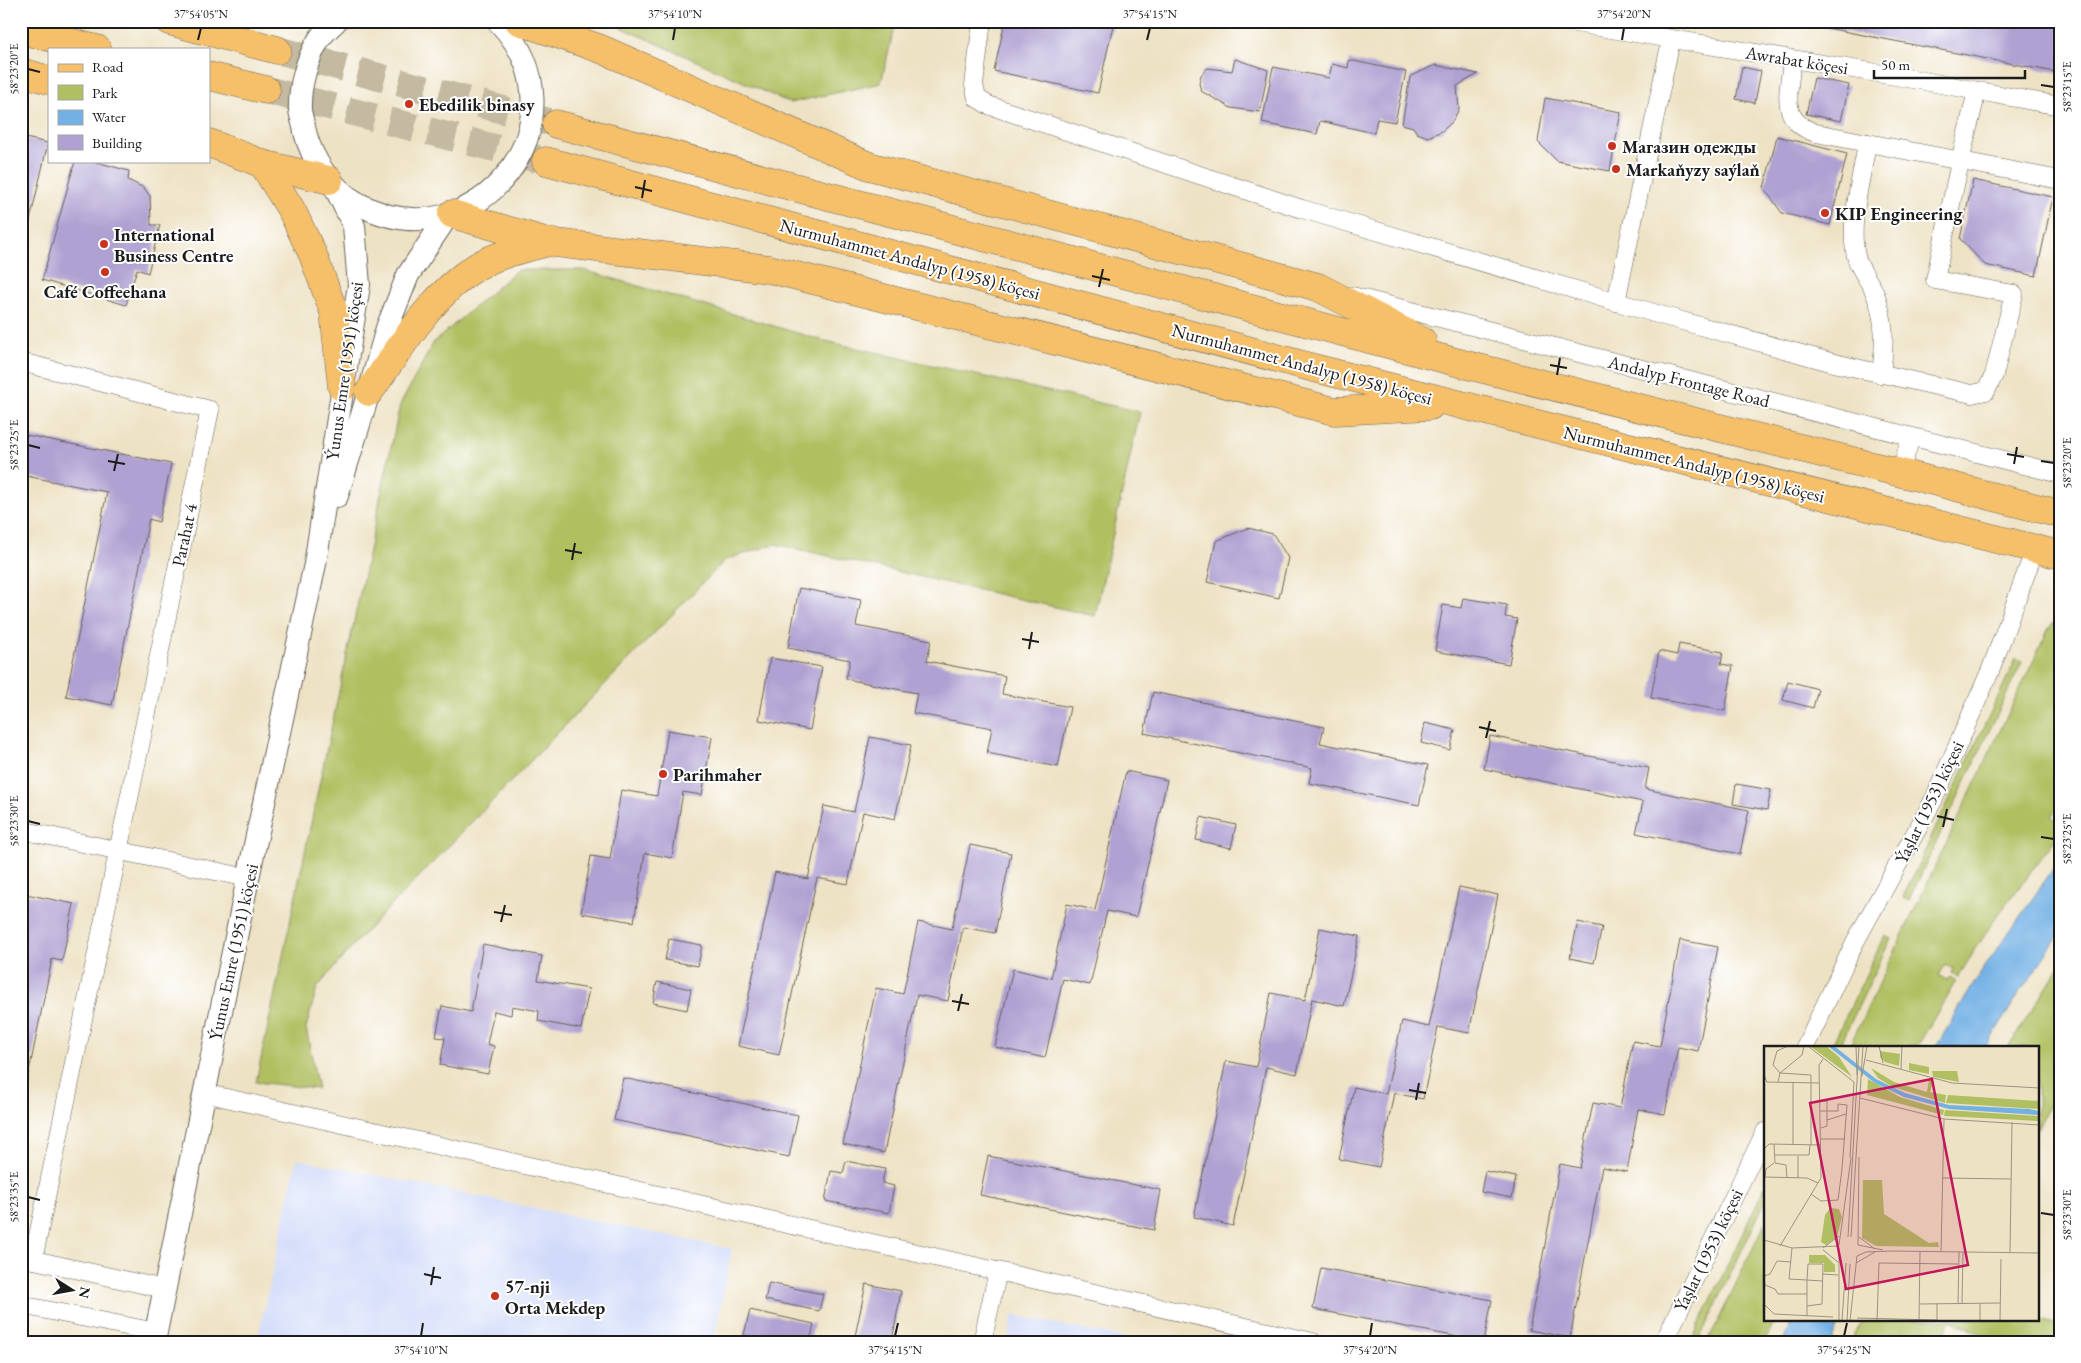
<svg xmlns="http://www.w3.org/2000/svg" width="2081" height="1363" viewBox="0 0 2081 1363" font-family="'EB Garamond',serif">
	<style>
		.built { fill: #d0daf9 }
		.green { fill: #b0bf61; stroke: #666e3e }
		.water { fill: #73b1e5; stroke: #486680 }
		.building { fill: #afa1d2 }
		.lines { fill: none; stroke-linecap: round; stroke-linejoin: round }
		.primary-tunnel { stroke: #c4baa2; stroke-width: 28; stroke-dasharray: 28 14; stroke-linecap: butt }
		.minor-casing { stroke: #666157; stroke-width: 19 }
		.tertiary-casing { stroke: #666157; stroke-width: 24 }
		.primary-casing { stroke: #666157; stroke-width: 29 }
		.minor { stroke: #fff; stroke-width: 18 }
		.tertiary { stroke: #fff; stroke-width: 22 }
		.primary { stroke: #f6c06b; stroke-width: 28 }
		.ticks { fill: none; stroke: #1c1c1c; stroke-width: 2 }
		.poi-dot { fill: #c8321e; stroke: #fff; stroke-width: 2 }
		.labels { text-anchor: middle; dominant-baseline: central; stroke-width: 4; stroke-linejoin: round; paint-order: stroke }
		.street-label { font-size: 18px; fill: #1c1c1c; stroke: #fff }
		.poi-label { font-size: 18px; font-weight: bold; fill: #1c1c1c; stroke: #fff; text-anchor: start }
		.inset-road { fill: none; stroke: #9a9381; stroke-width: 1 }
		.view { fill: #c2185b; fill-opacity: 0.15; stroke: #c2185b; stroke-width: 2.5 }
		.inset-edge { fill: none; stroke: #1c1c1c; stroke-width: 2.5 }
		.neatline { fill: none; stroke: #1c1c1c; stroke-width: 2 }
		.ticks-label { font-size: 12px; text-anchor: middle; fill: #1c1c1c }
	</style>
	<rect width="100%" height="100%" fill="#fff"/>
	<filter id="ink" filterUnits="userSpaceOnUse"><feTurbulence type="fractalNoise" baseFrequency=".02" numOctaves="2"/><feDisplacementMap in="SourceGraphic" scale="10" xChannelSelector="R" yChannelSelector="G"/><feConvolveMatrix kernelMatrix="1 2 1 2 8 2 1 2 1" color-interpolation-filters="sRGB"/></filter>
	<filter id="wash" filterUnits="userSpaceOnUse"><feTurbulence type="fractalNoise" baseFrequency=".0096" numOctaves="4" result="noise"/><feDisplacementMap in="SourceGraphic" scale="20" xChannelSelector="R" yChannelSelector="G"/><feGaussianBlur stdDeviation="1.12" result="paint"/><feColorMatrix in="noise" values="0 0 0 0 0 0 0 0 0 0 0 0 0 0 0 0 0 1.4 0 .05"/><feComposite in="paint" operator="in"/></filter>
	<g filter="url(#wash)">
		<rect width="100%" height="100%" fill="#eee2c4"/>
		<g class="built">
			<path d="M 297,1159 L 732,1249 L 713,1342 L 257,1342 Z"/>
			<path d="M 1013,1315 L 1143,1342 L 1008,1342 Z"/>
		</g>
		<g class="green">
			<path d="M 607,21 L 896,21 L 881,83 L 790,103 Z"/>
			<path d="M 517,270 L 584,270 L 821,340 L 1140,412 L 1095,616 L 775,544 L 725,560 L 354,944 L 317,988 L 306,1028 L 318,1089 L 256,1082 L 400,405 L 434,342 Z"/>
			<path d="M 2060,623 L 2060,806 L 2051,816 L 2060,823 L 2060,833 L 1993,922 L 1958,977 L 1952,973 L 1954,969 L 1945,964 L 1938,975 L 1947,980 L 1950,977 L 1956,981 L 1917,1047 L 1849,1047 L 2049,628 L 2052,624 Z"/>
			<path d="M 2016,659 L 2022,662 L 1909,900 L 1903,897 Z"/>
			<path d="M 1885,935 L 1891,938 L 1839,1047 L 1831,1047 Z"/>
			<path d="M 2060,966 L 2060,1085 L 2037,1129 L 2037,1047 L 2008,1047 Z"/>
			<path d="M 1765,1186 L 1765,1202 L 1698,1342 L 1691,1342 Z"/>
			<path d="M 1765,1223 L 1765,1319 L 1775,1319 L 1765,1342 L 1708,1342 Z"/>
			<path d="M 1862,1319 L 1875,1319 L 1879,1321 L 1881,1319 L 2037,1319 L 2060,1326 L 2060,1342 L 2002,1342 L 1950,1320 L 1941,1342 L 1851,1342 Z"/>
		</g>
		<g class="water">
			<path d="M 2060,859 L 2060,933 L 2015,1000 L 1986,1047 L 1936,1047 L 1978,977 Z"/>
			<path d="M 1793,1319 L 1841,1319 L 1831,1342 L 1783,1342 Z"/>
		</g>
		<g id="blocks">
			<g class="building">
				<path d="M 1005,21 L 1114,21 L 1098,93 L 994,71 Z"/>
				<path d="M 1796,21 L 2060,21 L 2060,73 L 1796,22 Z"/>
				<path d="M 1235,59 L 1268,70 L 1260,112 L 1231,108 L 1201,91 L 1199,83 L 1201,75 L 1207,68 L 1232,71 Z"/>
				<path d="M 1349,60 L 1406,72 L 1395,122 L 1377,119 L 1374,133 L 1320,121 L 1317,134 L 1262,123 L 1273,67 L 1329,78 L 1332,64 L 1348,68 Z"/>
				<path d="M 1435,65 L 1478,74 L 1457,86 L 1459,109 L 1452,122 L 1442,131 L 1428,137 L 1417,133 L 1413,127 L 1402,124 L 1410,77 Z"/>
				<path d="M 1742,67 L 1761,71 L 1755,103 L 1736,99 Z"/>
				<path d="M 1814,78 L 1849,85 L 1841,121 L 1806,114 Z"/>
				<path d="M 1545,98 L 1621,112 L 1610,171 L 1557,161 L 1538,142 Z"/>
				<path d="M 1777,136 L 1847,154 L 1830,225 L 1782,213 L 1764,188 Z"/>
				<path d="M 21,137 L 48,143 L 22,255 L 21,255 Z"/>
				<path d="M 75,161 L 93,161 L 129,171 L 128,180 L 144,188 L 150,196 L 151,225 L 160,225 L 148,273 L 137,269 L 126,305 L 42,280 Z"/>
				<path d="M 1973,180 L 2053,197 L 2036,276 L 1985,265 L 1960,239 Z"/>
				<path d="M 21,434 L 171,464 L 159,522 L 149,519 L 112,705 L 66,696 L 107,492 L 21,475 Z"/>
				<path d="M 1248,528 L 1273,534 L 1288,558 L 1279,598 L 1207,582 L 1216,541 Z"/>
				<path d="M 799,588 L 861,600 L 856,626 L 931,640 L 927,661 L 1005,676 L 1002,694 L 1070,707 L 1058,767 L 987,753 L 992,728 L 913,713 L 917,693 L 846,679 L 850,660 L 788,648 Z"/>
				<path d="M 1463,598 L 1507,605 L 1505,617 L 1517,619 L 1509,664 L 1435,651 L 1443,605 L 1461,608 Z"/>
				<path d="M 1679,644 L 1723,652 L 1721,664 L 1733,666 L 1725,711 L 1651,698 L 1659,651 L 1677,655 Z"/>
				<path d="M 770,658 L 822,667 L 810,730 L 759,720 Z"/>
				<path d="M 1788,681 L 1818,689 L 1813,708 L 1783,700 Z"/>
				<path d="M 1153,692 L 1324,727 L 1320,743 L 1428,765 L 1419,805 L 1309,783 L 1312,768 L 1144,733 Z"/>
				<path d="M 1425,723 L 1455,730 L 1450,750 L 1421,743 Z"/>
				<path d="M 668,730 L 712,737 L 702,795 L 683,792 L 672,858 L 645,853 L 634,922 L 581,913 L 591,856 L 610,859 L 621,790 L 657,796 Z"/>
				<path d="M 1490,736 L 1649,768 L 1645,789 L 1749,810 L 1740,854 L 1636,833 L 1643,802 L 1484,769 Z"/>
				<path d="M 870,737 L 911,745 L 895,819 L 863,812 L 848,884 L 817,878 L 779,1055 L 738,1046 L 775,872 L 808,879 L 824,806 L 854,812 Z"/>
				<path d="M 1126,771 L 1167,780 L 1136,917 L 1107,911 L 1090,985 L 1063,979 L 1045,1058 L 995,1047 L 1013,969 L 1051,978 L 1067,904 L 1095,910 Z"/>
				<path d="M 1736,784 L 1771,790 L 1767,810 L 1733,804 Z"/>
				<path d="M 1201,817 L 1236,825 L 1231,848 L 1196,840 Z"/>
				<path d="M 970,845 L 1011,853 L 995,933 L 963,927 L 948,1001 L 917,995 L 884,1153 L 843,1144 L 876,988 L 903,994 L 918,922 L 952,929 Z"/>
				<path d="M 1459,887 L 1498,895 L 1469,1033 L 1438,1027 L 1423,1099 L 1394,1093 L 1379,1167 L 1339,1159 L 1354,1087 L 1386,1094 L 1402,1021 L 1429,1027 Z"/>
				<path d="M 21,893 L 74,904 L 62,961 L 52,959 L 22,1106 Z"/>
				<path d="M 1578,922 L 1602,927 L 1594,963 L 1570,958 Z"/>
				<path d="M 1320,928 L 1359,936 L 1344,1006 L 1312,999 L 1297,1074 L 1266,1067 L 1233,1226 L 1194,1217 L 1226,1061 L 1256,1067 L 1271,993 L 1305,1000 Z"/>
				<path d="M 669,939 L 702,945 L 698,966 L 665,960 Z"/>
				<path d="M 1680,940 L 1718,947 L 1698,1051 L 1678,1047 L 1665,1114 L 1638,1109 L 1627,1172 L 1602,1167 L 1570,1338 L 1529,1330 L 1560,1164 L 1580,1168 L 1593,1103 L 1620,1108 L 1633,1041 L 1660,1046 Z"/>
				<path d="M 483,944 L 542,956 L 538,980 L 589,989 L 581,1029 L 538,1021 L 539,1011 L 512,1006 L 511,1015 L 494,1011 L 487,1044 L 494,1046 L 488,1074 L 440,1065 L 445,1038 L 436,1037 L 442,1006 L 471,1012 Z"/>
				<path d="M 657,982 L 691,989 L 687,1010 L 653,1003 Z"/>
				<path d="M 623,1078 L 798,1115 L 789,1157 L 614,1120 Z"/>
				<path d="M 988,1156 L 1161,1190 L 1154,1230 L 980,1195 Z"/>
				<path d="M 846,1161 L 885,1169 L 882,1183 L 894,1186 L 889,1213 L 825,1201 L 831,1171 L 843,1173 Z"/>
				<path d="M 1485,1171 L 1516,1177 L 1512,1198 L 1481,1192 Z"/>
				<path d="M 1321,1268 L 1492,1300 L 1484,1342 L 1313,1309 Z"/>
				<path d="M 769,1283 L 823,1294 L 819,1311 L 765,1300 Z"/>
				<path d="M 866,1284 L 901,1291 L 892,1342 L 854,1341 Z"/>
				<path d="M 750,1310 L 814,1324 L 810,1342 L 774,1342 L 744,1335 Z"/>
			</g>
		</g>
	</g>
	<g filter="url(#ink)">
		<use href="#blocks" fill-opacity="0" stroke="#666157" stroke-width="1"/>
		<g class="lines">
			<g class="primary-tunnel">
				<path d="M 277,50 L 556,124"/>
				<path d="M 266,90 L 546,161"/>
			</g>
			<defs>
				<g id="minor">
					<path d="M 982,21 L 974,85 L 977,98 L 988,105 L 1302,209 L 1664,316 L 1834,363 L 1972,394 L 1986,391 L 1994,375 L 2014,294 L 1935,280 L 1960,162 L 1977,91"/>
					<path d="M 1563,21 L 1913,79 L 2060,106"/>
					<path d="M 1792,60 C 1789,92 1778,121 1816,133 L 2060,180"/>
					<path d="M 1867,143 C 1862,177 1847,227 1857,260 C 1861,271 1869,281 1874,291 C 1886,319 1885,344 1881,374"/>
					<path d="M 1352,296 L 2060,474"/>
					<path d="M 1616,302 L 1671,40"/>
					<path d="M 21,362 L 210,410 L 33,1260"/>
					<path d="M 1900,473 L 1911,437"/>
					<path d="M 21,830 L 248,878"/>
					<path d="M 1805,1047 L 1855,942 L 1934,799 L 1991,669 L 2035,549"/>
					<path d="M 204,1093 L 1313,1342"/>
					<path d="M 21,1257 L 164,1289"/>
					<path d="M 21,1305 L 156,1332"/>
					<path d="M 982,1342 L 998,1271"/>
					<path d="M 1664,1342 L 1765,1132"/>
				</g>
				<g id="tertiary">
					<path d="M 336,21 C 331,26 324,32 320,38 C 307,58 299,86 300,110 C 301,117 304,125 305,132 C 312,160 331,188 357,203 C 477,269 592,118 498,21"/>
					<path d="M 337,496 L 369,392 L 387,328 L 408,275 L 448,215"/>
					<path d="M 154,1342 L 248,878 L 315,564 L 359,285 L 354,226 L 333,183"/>
				</g>
				<g id="primary">
					<path d="M 169,21 L 277,50"/>
					<path d="M 519,21 L 601,49 L 869,166 L 1318,287 L 1422,341"/>
					<path d="M 21,30 L 97,49"/>
					<path d="M 21,72 L 49,80"/>
					<path d="M 209,76 L 266,90"/>
					<path d="M 556,124 L 1467,365 L 1917,477 L 2060,514"/>
					<path d="M 209,143 L 263,164 L 329,180"/>
					<path d="M 546,161 L 1310,367 L 2060,555"/>
					<path d="M 263,164 L 292,211 L 313,255 L 334,312 L 342,387"/>
					<path d="M 452,214 L 548,242 L 769,269 L 1334,411 L 1430,406"/>
					<path d="M 369,392 C 400,349 430,296 476,267 C 497,254 524,249 548,242"/>
				</g>
			</defs>
			<use href="#minor" class="minor-casing"/>
			<use href="#tertiary" class="tertiary-casing"/>
			<use href="#primary" class="primary-casing"/>
			<use href="#minor" class="minor"/>
			<use href="#tertiary" class="tertiary"/>
			<use href="#primary" class="primary"/>
		</g>
	</g>
	<path class="ticks" d="M 198,40 L 201,28M 673,40 L 675,28M 1147,40 L 1150,28M 1622,40 L 1624,28M 28,69 L 40,72M 2041,85 L 2054,87M 635,187 L 652,191M 642,198 L 645,180M 1092,276 L 1110,280M 1099,287 L 1103,269M 1550,365 L 1567,368M 1557,375 L 1560,358M 28,445 L 40,448M 2007,454 L 2024,457M 108,461 L 125,464M 2041,461 L 2054,463M 2014,464 L 2017,447M 114,471 L 118,454M 565,550 L 582,553M 572,560 L 575,543M 1022,639 L 1039,642M 1029,649 L 1032,632M 1479,727 L 1496,731M 1486,738 L 1490,721M 1937,816 L 1954,820M 28,821 L 40,824M 1943,827 L 1947,809M 2041,837 L 2054,839M 494,912 L 512,915M 501,922 L 505,905M 952,1001 L 969,1004M 958,1011 L 962,994M 1409,1090 L 1426,1093M 1416,1100 L 1419,1083M 28,1197 L 40,1200M 2041,1213 L 2054,1215M 424,1274 L 441,1278M 431,1285 L 434,1267M 421,1336 L 423,1323M 895,1336 L 898,1323M 1370,1336 L 1372,1323M 1844,1336 L 1847,1323"/>
	<g class="poi-dot">
		<circle cx="409" cy="104" r="5"/>
		<circle cx="1612" cy="146" r="5"/>
		<circle cx="1616" cy="169" r="5"/>
		<circle cx="1825" cy="213" r="5"/>
		<circle cx="104" cy="244" r="5"/>
		<circle cx="105" cy="272" r="5"/>
		<circle cx="663" cy="774" r="5"/>
		<circle cx="495" cy="1296" r="5"/>
	</g>
	<g class="labels">
		<g class="street-label">
			<text transform="translate(1797 60) rotate(9)">Awrabat köçesi</text>
			<text transform="translate(910 259) rotate(15)">Nurmuhammet Andalyp (1958) köçesi</text>
			<text transform="translate(1302 364) rotate(15)">Nurmuhammet Andalyp (1958) köçesi</text>
			<text transform="translate(344 371) rotate(-82)">Ýunus Emre (1951) köçesi</text>
			<text transform="translate(1689 381) rotate(14)">Andalyp Frontage Road</text>
			<text transform="translate(1694 464) rotate(14)">Nurmuhammet Andalyp (1958) köçesi</text>
			<text transform="translate(184 535) rotate(-78)">Parahat 4</text>
			<text transform="translate(1929 802) rotate(-64)">Ýaşlar (1953) köçesi</text>
			<text transform="translate(233 952) rotate(-78)">Ýunus Emre (1951) köçesi</text>
			<text transform="translate(1708 1250) rotate(-64)">Ýaşlar (1953) köçesi</text>
		</g>
		<g class="poi-label">
			<text x="419" y="104">Ebedilik binasy</text>
			<text x="1622" y="146">Магазин одежды</text>
			<text x="1626" y="169">Markaňyzy saýlaň</text>
			<text x="1835" y="213">KIP Engineering</text>
			<text x="114" y="234">International<tspan x="114" dy="21">Business Centre</tspan></text>
			<text x="105" y="291" text-anchor="middle">Café Coffeehana</text>
			<text x="673" y="774">Parihmaher</text>
			<text x="505" y="1286">57-nji<tspan x="505" dy="21">Orta Mekdep</tspan></text>
		</g>
	</g>
	<g transform="translate(1764 1046)">
		<rect width="275" height="275" fill="#eee2c4"/>
		<path d="M 46,0 L 62,0 L 75,11 L 88,31 ZM 116,5 L 136,8 L 135,20 L 121,16 L 116,11 ZM 145,17 L 165,21 L 165,28 L 145,24 ZM 107,22 L 130,36 L 163,46 L 165,34 L 174,36 L 169,35 L 166,46 L 182,49 L 181,57 L 129,41 L 114,32 ZM 168,25 L 193,25 L 195,36 L 169,31 ZM 104,33 L 136,51 L 180,64 L 179,69 L 103,49 ZM 184,49 L 275,55 L 275,63 L 182,57 ZM 181,64 L 275,70 L 275,75 L 180,70 ZM 99,134 L 118,134 L 120,168 L 165,197 L 174,196 L 175,201 L 112,200 L 98,192 ZM 66,162 L 75,163 L 78,171 L 73,191 L 62,199 L 57,196 L 61,169 ZM 45,209 L 61,209 L 71,219 L 71,226 L 60,226 L 60,217 L 45,217 Z" fill="#b0bf61"/>
		<path d="M 64,0 L 70,0 L 112,33 L 141,47 L 185,59 L 265,63 L 275,65 L 275,69 L 185,63 L 140,51 L 111,37 Z" fill="#73b1e5"/>
		<path class="inset-road" d="M 24,0 L 13,5 L 9,19 L 16,27 L 47,29 L 47,99M 44,0 L 90,36M 92,0 L 93,29M 115,0 L 119,17M 102,14 L 188,37 L 275,42M 137,23 L 138,0M 0,29 L 3,36 L 55,37M 98,30 L 103,0M 14,36 L 16,27 L 38,9 L 40,0M 96,52 L 180,73 L 275,79M 56,55 L 63,55 L 63,80 L 57,82M 63,74 L 82,68M 57,93 L 81,93M 10,98 L 11,117 L 22,119 L 23,132M 29,98 L 29,36M 0,103 L 5,98 L 57,99M 11,109 L 45,109 L 46,99M 86,112 L 90,36M 0,131 L 43,132 L 54,137M 1,131 L 2,123 L 10,117M 34,132 L 34,110M 179,132 L 247,133M 47,148 L 57,155 L 74,154 L 78,123 L 83,59 L 74,58 L 74,65 L 56,65M 84,191 L 95,0M 87,191 L 99,0M 95,191 L 111,203M 0,194 L 28,202 L 75,200M 75,199 L 87,112M 94,199 L 119,204M 94,199 L 95,111M 16,200 L 57,132 L 55,19 L 59,13M 28,202 L 25,233 L 43,234 L 43,270M 59,202 L 75,190M 59,204 L 74,216M 177,206 L 180,73M 246,206 L 248,76M 93,210 L 102,206 L 127,205 L 275,207M 92,217 L 111,206M 58,228 L 74,229M 0,230 L 1,239 L 11,243 L 14,248 L 43,248M 0,230 L 6,228 L 13,215 L 27,216M 0,258 L 10,268 L 69,271M 156,258 L 236,257M 194,258 L 195,206M 198,258 L 199,206M 216,258 L 216,275M 43,260 L 58,258 L 59,218 L 44,218 L 43,234 L 58,235M 93,272 L 173,274M 155,274 L 156,206M 173,274 L 173,258M 75,275 L 75,209M 78,275 L 82,217M 83,275 L 86,218M 86,275 L 93,210M 113,275 L 115,217 L 194,218M 236,275 L 237,213"/>
		<path class="view" d="M 168,33 L 204,219 L 82,243 L 46,57 Z"/>
		<rect width="275" height="275" class="inset-edge"/>
	</g>
	<rect width="2081" height="1363" fill="none" stroke="#fff" stroke-width="55"/>
	<rect x="48" y="48" width="162" height="115" fill="#ffffff" stroke="#a4a4a4"/>
	<rect x="58" y="64" width="25" height="8" fill="#f6c06b" stroke="#a4a4a4"/>
	<text x="92" y="72" font-size="15" fill="#1c1c1c">Road</text>
	<rect x="58" y="85" width="25" height="15" fill="#b0bf61" stroke="#a4a4a4"/>
	<text x="92" y="98" font-size="15" fill="#1c1c1c">Park</text>
	<rect x="58" y="110" width="25" height="15" fill="#73b1e5" stroke="#a4a4a4"/>
	<text x="92" y="122" font-size="15" fill="#1c1c1c">Water</text>
	<rect x="58" y="135" width="25" height="15" fill="#afa1d2" stroke="#a4a4a4"/>
	<text x="92" y="148" font-size="15" fill="#1c1c1c">Building</text>
	<g transform="translate(72 1290) rotate(101)" stroke="#ffffff" stroke-width="4" paint-order="stroke">
	<path d="M0-4L9 19L0 12L-9 19Z" fill="#1c1c1c"/>
	<text y="-8" font-size="14" font-weight="bold" text-anchor="middle" fill="#1c1c1c">N</text>
	</g>
	<path d="M1874 70v8h151v-8" fill="none" stroke="#1c1c1c" stroke-width="2.5"/>
	<text x="1881" y="70" font-size="15" fill="#1c1c1c" stroke="#ffffff" stroke-width="4" paint-order="stroke">50 m</text>
	<rect x="28" y="28" width="2026" height="1308" class="neatline"/>
	<g class="ticks-label">
		<text x="201" y="18">37°54'05"N</text>
		<text x="675" y="18">37°54'10"N</text>
		<text x="1150" y="18">37°54'15"N</text>
		<text x="1624" y="18">37°54'20"N</text>
		<text transform="translate(14 69) rotate(-90)" y="4">58°23'20"E</text>
		<text transform="translate(2067 87) rotate(-90)" y="4">58°23'15"E</text>
		<text transform="translate(14 445) rotate(-90)" y="4">58°23'25"E</text>
		<text transform="translate(2067 463) rotate(-90)" y="4">58°23'20"E</text>
		<text transform="translate(14 821) rotate(-90)" y="4">58°23'30"E</text>
		<text transform="translate(2067 839) rotate(-90)" y="4">58°23'25"E</text>
		<text transform="translate(14 1197) rotate(-90)" y="4">58°23'35"E</text>
		<text transform="translate(2067 1215) rotate(-90)" y="4">58°23'30"E</text>
		<text x="421" y="1354">37°54'10"N</text>
		<text x="895" y="1354">37°54'15"N</text>
		<text x="1370" y="1354">37°54'20"N</text>
		<text x="1844" y="1354">37°54'25"N</text>
	</g>
</svg>
